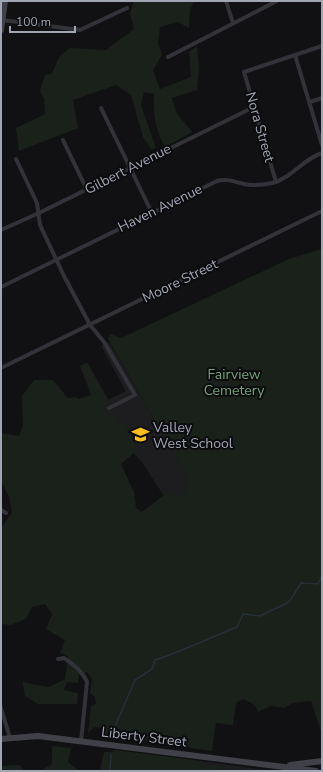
<svg xmlns="http://www.w3.org/2000/svg" width="323" height="772" viewBox="0 0 323 772" font-family="'Nunito Sans',sans-serif">
	<style>
		.built { fill: #1d1d20 }
		.green { fill: #19211a }
		.lines { fill: none; stroke-linecap: round; stroke-linejoin: round }
		.stream { stroke: #262f38; stroke-width: 1.5 }
		.street { stroke: #323238; stroke-width: 4 }
		.secondary { stroke: #404148; stroke-width: 6 }
		.labels { text-anchor: middle; dominant-baseline: central; stroke-width: 4; stroke-linejoin: round; paint-order: stroke }
		.street-label { font-size: 14px; fill: #a1a6b5; stroke: #0c0c0e }
		.park-label { font-size: 14px; fill: #75a37a; stroke: #0c0c0e }
		.poi-label { font-size: 14px; fill: #a1a6b5; stroke: #0c0c0e; text-anchor: start }
	</style>
	<rect width="100%" height="100%" fill="#111113"/>
	<g class="built">
		<path d="M 109,342 L 204,505 L 178,518 L 142,462 L 91,408 L 126,391 L 101,346 Z"/>
		<path d="M 201,761 L 272,771 L 201,771 Z"/>
	</g>
	<g class="green">
		<path d="M 134,1 L 194,1 L 190,10 L 189,28 L 178,22 L 160,27 L 158,43 L 162,55 L 153,70 L 160,89 L 191,77 L 189,52 L 197,46 L 199,68 L 197,90 L 172,98 L 176,112 L 192,132 L 165,147 C 155,129 153,114 154,94 L 144,92 L 141,105 L 156,148 L 151,149 L 143,137 L 131,95 L 116,85 L 73,100 L 78,128 L 19,151 L 16,128 L 45,114 L 44,99 L 40,91 L 45,75 L 52,74 L 59,57 L 70,48 L 106,50 L 134,29 L 130,13 Z"/>
		<path d="M 322,249 L 322,735 L 311,701 L 292,703 L 285,708 L 271,706 L 258,712 L 255,705 L 243,699 L 236,703 L 233,725 L 216,723 L 212,751 L 116,737 L 105,734 L 104,728 L 94,727 L 88,733 L 91,706 L 96,704 L 95,697 L 90,693 L 92,679 L 87,672 L 79,675 L 78,683 L 67,682 L 64,690 L 78,693 L 77,704 L 38,704 L 25,696 L 22,680 L 26,683 L 49,687 L 65,679 L 68,656 L 60,653 L 65,640 L 46,629 L 52,614 L 45,604 L 32,607 L 26,619 L 11,625 L 1,624 L 1,529 L 12,512 L 9,497 L 1,481 L 1,433 L 19,436 L 23,425 L 22,396 L 34,380 L 53,380 L 68,398 L 76,397 L 79,399 L 91,395 L 80,366 L 87,362 L 109,401 L 104,405 L 106,415 L 114,413 L 118,423 L 124,423 L 138,449 L 121,464 L 134,492 L 136,508 L 142,512 L 168,492 L 179,496 L 186,493 L 189,480 L 108,339 L 110,334 L 121,338 L 289,259 Z"/>
		<path d="M 52,746 L 71,748 L 68,762 L 77,769 L 76,771 L 40,771 L 52,764 Z"/>
		<path d="M 115,750 L 201,761 L 201,764 L 224,767 L 220,771 L 100,771 L 104,752 L 112,752 Z"/>
		<path d="M 20,765 L 24,771 L 1,771 L 1,766 Z"/>
	</g>
	<g class="lines">
		<g class="stream">
			<path d="M 110,738 L 135,680 L 152,669 L 155,660 C 183,651 209,638 237,627 L 243,614 L 260,616 L 289,602 L 301,583 L 318,584 L 322,576"/>
			<path d="M 110,771 L 111,754"/>
		</g>
		<g class="street">
			<path d="M 226,1 L 233,23"/>
			<path d="M 2,20 L 80,30 L 127,8"/>
			<path d="M 295,55 L 322,145"/>
			<path d="M 168,57 L 277,1"/>
			<path d="M 310,102 L 322,98"/>
			<path d="M 101,108 L 152,213"/>
			<path d="M 63,140 L 87,190"/>
			<path d="M 16,159 L 37,203 L 40,225 L 64,276 L 90,325 L 104,342 L 135,395 L 109,408"/>
			<path d="M 276,182 L 244,72 L 322,46"/>
			<path d="M 1,230 L 39,213 L 254,107"/>
			<path d="M 1,287 L 217,181 C 227,178 235,182 244,184 C 253,186 263,185 272,183 C 292,178 303,159 322,153"/>
			<path d="M 1,368 L 322,211"/>
			<path d="M 1,510 L 6,513"/>
			<path d="M 58,659 L 64,658 C 73,665 83,671 87,682 L 81,742"/>
			<path d="M 1,708 L 10,738"/>
		</g>
		<g class="secondary">
			<path d="M 1,30 L 5,1"/>
			<path d="M 1,739 L 38,736 L 316,771"/>
			<path d="M 290,765 L 322,761"/>
		</g>
	</g>
	<defs>
		<symbol id="school-bare" viewBox="-9 -9 18 18"><path d="M0-5L7-2L0 1L-7-2ZM-4 1L0 2.5L4 1V4Q0 6-4 4Z" fill="#ffbd1d" stroke="#0c0c0e" stroke-width="2.5" paint-order="stroke"/></symbol>
	</defs>
	<g fill-rule="evenodd">
		<use href="#school-bare" x="128" y="422" width="25" height="25"/>
	</g>
	<g class="labels">
		<g class="street-label">
			<text transform="translate(260 127) rotate(74)">Nora Street</text>
			<text transform="translate(128 169) rotate(-27)">Gilbert Avenue</text>
			<text transform="translate(160 208) rotate(-26)">Haven Avenue</text>
			<text transform="translate(180 281) rotate(-26)">Moore Street</text>
			<text transform="translate(144 737) rotate(7)">Liberty Street</text>
		</g>
		<g class="park-label">
			<text x="234" y="374">Fairview<tspan x="234" dy="16">Cemetery</tspan></text>
		</g>
		<g class="poi-label">
			<text x="153" y="427">Valley<tspan x="153" dy="16">West School</tspan></text>
		</g>
	</g>
	<rect width="323" height="772" fill="none" stroke="#a1a6b5" stroke-width="4"/>
	<path d="M10 26v6h65v-6" fill="none" stroke="#a1a6b5" stroke-width="2"/>
	<text x="16" y="26" font-size="12" fill="#a1a6b5" stroke="#0c0c0e" stroke-width="3" paint-order="stroke">100 m</text>
</svg>
